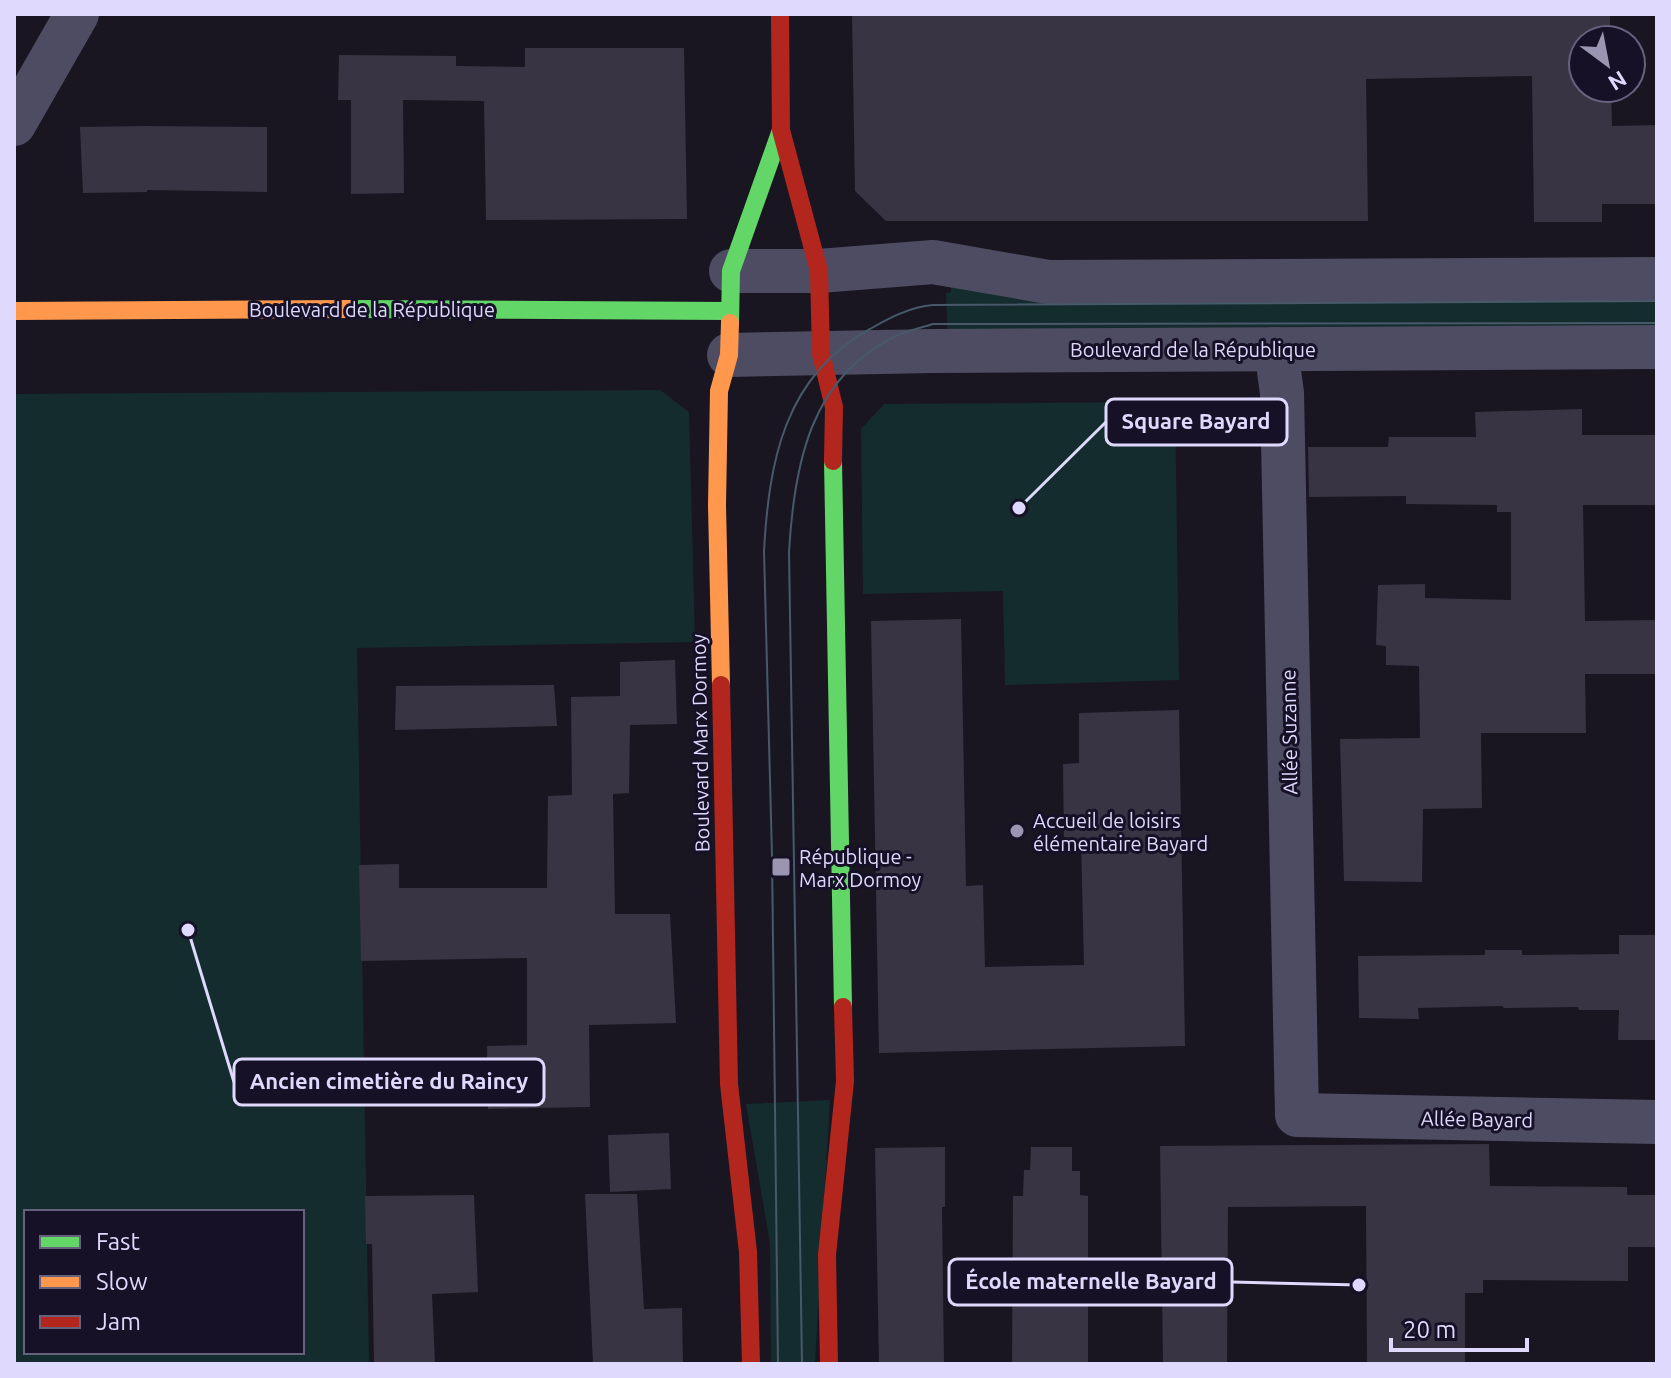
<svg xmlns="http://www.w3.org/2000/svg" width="1671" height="1378" viewBox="0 0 1671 1378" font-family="Ubuntu,sans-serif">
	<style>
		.green { fill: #152c2e; fill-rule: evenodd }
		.building { fill: #383444 }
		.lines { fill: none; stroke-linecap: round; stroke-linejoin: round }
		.street { stroke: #4e4c62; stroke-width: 44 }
		.fast { stroke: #63d668; stroke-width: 18 }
		.slow { stroke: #ff974d; stroke-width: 18 }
		.jam { stroke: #b3261e; stroke-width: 18 }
		.tram { stroke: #47596a; stroke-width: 2 }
		.poi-dot { fill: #9a95b0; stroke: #161127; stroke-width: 3 }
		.labels { text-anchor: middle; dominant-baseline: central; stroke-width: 6; stroke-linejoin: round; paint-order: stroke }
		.street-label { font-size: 20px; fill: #dfd9fd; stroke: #161127 }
		.poi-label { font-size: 20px; fill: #dfd9fd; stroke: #161127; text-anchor: start }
		.leader { fill: none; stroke: #dfd9fd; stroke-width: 3 }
		.callout-dot { fill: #dfd9fd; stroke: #161127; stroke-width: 3 }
		.callout { fill: #161127; stroke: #dfd9fd; stroke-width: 3 }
		.callout-label { font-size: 22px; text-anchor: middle; font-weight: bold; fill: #dfd9fd }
	</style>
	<rect width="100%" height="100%" fill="#191622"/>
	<g class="green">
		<path d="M 951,282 L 1657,292 L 1657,335 L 948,340 L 946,293 L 951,292 Z"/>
		<path d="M 660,390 L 689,412 L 695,642 L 357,648 L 369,1364 L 14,1364 L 14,394 ZM 26,1212 L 302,1212 L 302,1352 L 26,1352 Z"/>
		<path d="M 1175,402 L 1179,680 L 1005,685 L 1003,591 L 863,594 L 861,429 L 884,404 Z"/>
		<path d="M 830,1100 L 815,1364 L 771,1364 L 770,1243 L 746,1104 Z"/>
	</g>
	<g class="building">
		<path d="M 852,14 L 1610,14 L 1610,40 L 1583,40 L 1583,88 L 1611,88 L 1612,126 L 1657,125 L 1657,204 L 1602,204 L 1602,222 L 1534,222 L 1532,76 L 1366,79 L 1368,221 L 886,221 L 855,191 Z"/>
		<path d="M 525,48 L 684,48 L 687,219 L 486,220 L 484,101 L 403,100 L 404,193 L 351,194 L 351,100 L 338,100 L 339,55 L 456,56 L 456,66 L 525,67 Z"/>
		<path d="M 145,126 L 267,127 L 267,192 L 147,190 L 147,192 L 83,193 L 80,127 Z"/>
		<path d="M 1582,409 L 1582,435 L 1657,435 L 1657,505 L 1583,505 L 1585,621 L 1657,620 L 1657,674 L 1585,674 L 1586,733 L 1481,733 L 1482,808 L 1423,809 L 1422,882 L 1344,881 L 1340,739 L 1420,738 L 1419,666 L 1386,665 L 1386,646 L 1376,645 L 1378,585 L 1425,584 L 1425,598 L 1511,600 L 1511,512 L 1497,512 L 1497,505 L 1406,504 L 1406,496 L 1309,497 L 1308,447 L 1388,447 L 1389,437 L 1476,437 L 1475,412 Z"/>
		<path d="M 961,619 L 966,886 L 983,885 L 985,967 L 1084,965 L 1081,840 L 1064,840 L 1063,764 L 1079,763 L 1079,713 L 1179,710 L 1185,1046 L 879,1053 L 871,621 Z"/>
		<path d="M 675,660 L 677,724 L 630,725 L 629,793 L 613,794 L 615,914 L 670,914 L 676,1023 L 589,1025 L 590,1107 L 488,1109 L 487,1046 L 527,1045 L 527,958 L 361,961 L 359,865 L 399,864 L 399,888 L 547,888 L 548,796 L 572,795 L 571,697 L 620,696 L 620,662 Z"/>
		<path d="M 554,685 L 557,726 L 395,730 L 396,686 Z"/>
		<path d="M 1619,935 L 1657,935 L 1657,1040 L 1618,1040 L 1619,1010 L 1579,1010 L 1578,1007 L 1504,1008 L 1502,1006 L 1418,1008 L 1419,1019 L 1359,1018 L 1358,956 L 1485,955 L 1485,950 L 1522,950 L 1522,955 L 1619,954 Z"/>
		<path d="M 669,1133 L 671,1189 L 610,1192 L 608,1135 Z"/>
		<path d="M 1489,1144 L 1490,1186 L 1627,1187 L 1627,1195 L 1657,1195 L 1657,1247 L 1628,1247 L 1628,1281 L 1483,1280 L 1483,1293 L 1465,1293 L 1465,1363 L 1367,1364 L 1366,1206 L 1228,1207 L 1227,1364 L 1163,1364 L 1160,1146 Z"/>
		<path d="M 945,1147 L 945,1207 L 942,1207 L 944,1364 L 879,1364 L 875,1148 Z"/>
		<path d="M 1031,1147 L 1072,1147 L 1072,1171 L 1080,1171 L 1080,1195 L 1088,1196 L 1088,1364 L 1012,1364 L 1013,1196 L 1023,1196 L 1024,1170 L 1030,1170 Z"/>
		<path d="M 585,1194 L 637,1194 L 644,1309 L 682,1308 L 683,1364 L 593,1364 Z"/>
		<path d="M 474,1195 L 478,1292 L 432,1294 L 435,1364 L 374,1364 L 372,1244 L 366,1244 L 365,1196 Z"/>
	</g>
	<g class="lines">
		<g class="street">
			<path d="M 14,124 L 77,14"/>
			<path d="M 731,271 L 819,271 L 933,262 L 1048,282 L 1657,279"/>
			<path d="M 1276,349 L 1282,393 L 1297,1115 L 1657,1122"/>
			<path d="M 729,355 L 933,351 L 1657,347"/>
		</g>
		<g class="fast">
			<path d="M 350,309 L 730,311"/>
			<path d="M 730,323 L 731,271 L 781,130"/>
			<path d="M 833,461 L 843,1007"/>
		</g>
		<g class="slow">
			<path d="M 14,311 L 350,309"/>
			<path d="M 721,685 L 717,505 L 719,391 L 729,355 L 730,323"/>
		</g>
		<g class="jam">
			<path d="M 780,14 L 781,130 L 819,271 L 821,354 L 834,407 L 833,461"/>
			<path d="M 721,685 L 729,1084 L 748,1252 L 751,1364"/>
			<path d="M 829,1364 L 827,1255 L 845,1081 L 843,1007"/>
		</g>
		<g class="tram">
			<path d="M 778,1364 L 772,856 L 764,551 C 769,462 784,376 870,329 C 889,318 910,307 933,305 L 1657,301"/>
			<path d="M 802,1364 L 789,552 C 794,465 810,376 898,335 C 909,330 921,328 933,324 L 1657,323"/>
		</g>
	</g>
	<g class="poi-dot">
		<circle cx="1017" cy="831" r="8"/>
		<rect x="771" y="857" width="20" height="20" rx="4"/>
	</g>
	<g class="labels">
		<g class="street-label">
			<text x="372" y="309">Boulevard de la République</text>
			<text x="1193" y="349">Boulevard de la République</text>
			<text transform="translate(1289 732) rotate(-91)">Allée Suzanne</text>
			<text transform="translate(700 743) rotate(-91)">Boulevard Marx Dormoy</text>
			<text transform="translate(1477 1119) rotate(1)">Allée Bayard</text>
		</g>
		<g class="poi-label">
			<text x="1033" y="820">Accueil de loisirs<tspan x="1033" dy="23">élémentaire Bayard</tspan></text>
			<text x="799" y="856">République -<tspan x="799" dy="23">Marx Dormoy</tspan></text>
		</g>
	</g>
	<path class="leader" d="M1019 508L1106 422M188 930L234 1082M1359 1285L1232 1282"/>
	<g class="callout-dot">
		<circle cx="1019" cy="508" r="8"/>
		<circle cx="188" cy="930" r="8"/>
		<circle cx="1359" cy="1285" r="8"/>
	</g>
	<g class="callout">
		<rect x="1106" y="399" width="181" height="46" rx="8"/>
		<rect x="234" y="1059" width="310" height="46" rx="8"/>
		<rect x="949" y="1259" width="283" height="46" rx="8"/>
	</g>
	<g class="callout-label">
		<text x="1196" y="429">Square Bayard</text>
		<text x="389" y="1089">Ancien cimetière du Raincy</text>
		<text x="1091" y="1289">École maternelle Bayard</text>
	</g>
	<rect width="1671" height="1378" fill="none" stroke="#dfd9fd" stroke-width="32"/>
	<rect x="24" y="1210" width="280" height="144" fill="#161127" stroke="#66617d" stroke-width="2"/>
	<rect x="40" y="1236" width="40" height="12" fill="#63d668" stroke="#66617d" stroke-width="2"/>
	<text x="96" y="1250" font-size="24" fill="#dfd9fd">Fast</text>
	<rect x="40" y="1276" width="40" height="12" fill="#ff974d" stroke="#66617d" stroke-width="2"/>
	<text x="96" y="1290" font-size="24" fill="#dfd9fd">Slow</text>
	<rect x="40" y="1316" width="40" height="12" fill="#b3261e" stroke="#66617d" stroke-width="2"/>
	<text x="96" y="1330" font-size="24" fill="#dfd9fd">Jam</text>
	<g transform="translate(1607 64) rotate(148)"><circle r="38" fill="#161127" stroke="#66617d" stroke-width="2"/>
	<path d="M0-6L14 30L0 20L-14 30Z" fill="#9a95b0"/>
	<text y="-12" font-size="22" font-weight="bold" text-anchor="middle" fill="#dfd9fd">N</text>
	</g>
	<path d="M1391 1338v12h136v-12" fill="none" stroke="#dfd9fd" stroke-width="4"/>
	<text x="1403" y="1338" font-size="24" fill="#dfd9fd" stroke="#161127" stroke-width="6" paint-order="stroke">20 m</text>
</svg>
